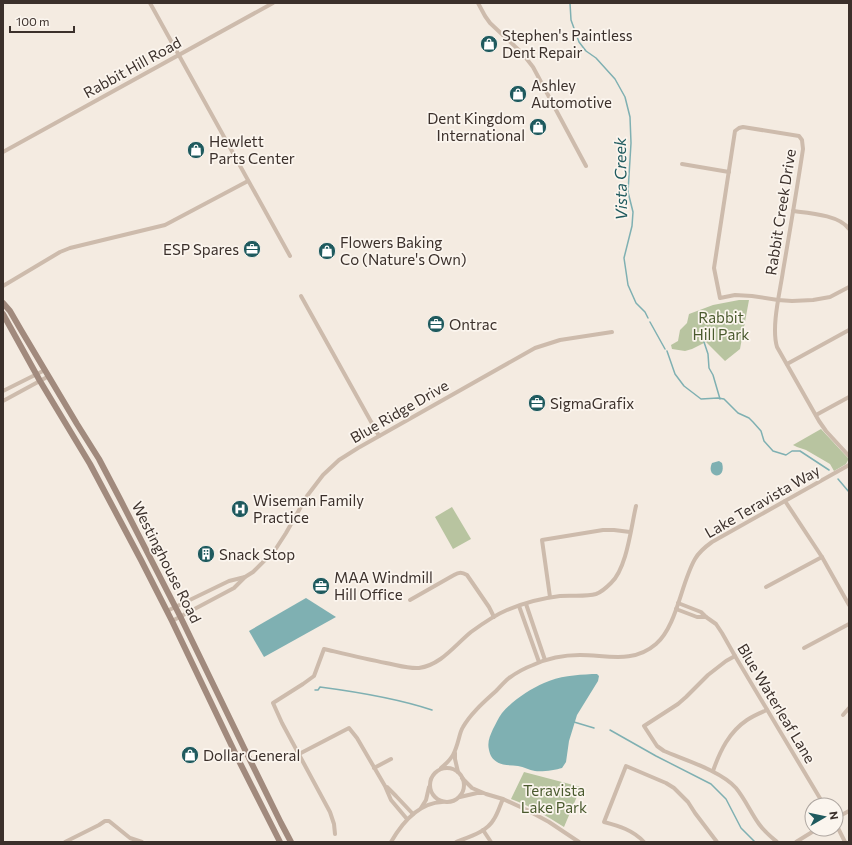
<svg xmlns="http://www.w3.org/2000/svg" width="852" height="845" viewBox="0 0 852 845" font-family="Commissioner,sans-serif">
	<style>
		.green { fill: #b8c4a0 }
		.water { fill: #7fb0b2 }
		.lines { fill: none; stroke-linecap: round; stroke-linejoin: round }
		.stream { stroke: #7fb0b2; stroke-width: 1.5 }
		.street { stroke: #cdbbac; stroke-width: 4 }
		.secondary { stroke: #a18a7d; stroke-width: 6 }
		.labels { text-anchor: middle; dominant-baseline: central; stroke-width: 3.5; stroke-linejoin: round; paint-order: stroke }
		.poi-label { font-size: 15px; fill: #3b302b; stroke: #fbf5ee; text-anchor: start }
		.street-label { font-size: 15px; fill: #3b302b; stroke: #fbf5ee }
		.park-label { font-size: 15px; fill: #4a5a2e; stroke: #fbf5ee }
		.water-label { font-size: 16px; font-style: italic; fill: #1f5a5e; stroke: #fbf5ee }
	</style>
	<rect width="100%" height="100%" fill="#f4ebe1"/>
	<g class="green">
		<path d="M 739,300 L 749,300 L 740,349 L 725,361 L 706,342 L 692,349 L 685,351 L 672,349 L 671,345 L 678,341 L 680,330 L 687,323 L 689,314 L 713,305 Z"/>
		<path d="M 821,429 L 848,458 L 848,460 L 846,464 L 834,471 L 830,464 L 806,450 L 797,447 L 793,445 Z"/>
		<path d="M 452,507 L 471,539 L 453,549 L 435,517 Z"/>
		<path d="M 524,772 L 581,787 L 564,827 C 547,816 530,806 511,799 Z"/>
	</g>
	<g class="water">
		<path d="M 719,461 L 722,463 C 727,481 705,478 712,463 Z"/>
		<path d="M 306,598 L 336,617 L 264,657 L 249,631 Z"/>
		<path d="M 592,674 L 597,674 L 599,676 L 598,681 L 577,715 L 569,741 L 566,762 L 562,768 C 556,770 542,772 535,771 C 529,770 524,767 518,766 C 511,765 503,766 497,762 C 492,759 490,755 489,750 C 487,742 490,736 493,729 C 496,724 498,718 502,713 C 512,701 530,689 544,683 C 559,676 576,675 592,674 Z"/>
	</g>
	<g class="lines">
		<g class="stream">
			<path d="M 570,3 L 571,20 L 579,42 L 586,51 L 596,58 L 615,79 L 625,97 L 630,117 L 631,143 L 628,192 L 633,212 L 632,226 L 624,258 L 628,285 L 636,303 L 645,312 L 648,318"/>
			<path d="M 650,322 L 665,349"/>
			<path d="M 704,342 L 708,354 L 709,368 L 713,375 L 720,399"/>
			<path d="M 667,351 L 675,374 L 684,386 L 701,399 L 718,398 L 724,399 L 738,413 L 749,418 L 753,422 L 761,431 L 764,441 L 773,451 L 786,455 L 792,451 L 800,451 L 829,470"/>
			<path d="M 838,479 L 849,492"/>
			<path d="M 315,690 L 318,690 L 320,687 C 358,692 396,698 432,710"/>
			<path d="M 574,722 L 594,728"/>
			<path d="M 610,730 L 656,756 L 711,784 L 726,799 L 741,828 L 755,842"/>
		</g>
		<g class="street">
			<path d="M 150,3 L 290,256"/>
			<path d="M 478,3 L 485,16 L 490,23 L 522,53 L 533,67 L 586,166"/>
			<path d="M 3,152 L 273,3"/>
			<path d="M 682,164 L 729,172"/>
			<path d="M 793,211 C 809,213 840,215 849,229"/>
			<path d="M 3,286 L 60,252 L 70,248 L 165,225 L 248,181"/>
			<path d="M 849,287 L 830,297 L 813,300 L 792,301 L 778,300 L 752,296 L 735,295 L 720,298 L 714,268 L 735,131 L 739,128 L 743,127 L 799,136 L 802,140 L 803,149 C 797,189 790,230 783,271 C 780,292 771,327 777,347 L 819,421 L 826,431 L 849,456"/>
			<path d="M 301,296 L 379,436"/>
			<path d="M 787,364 L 849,330"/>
			<path d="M 3,391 L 45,370"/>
			<path d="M 3,401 L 49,376"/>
			<path d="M 816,415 L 849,397"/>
			<path d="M 785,501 L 822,557 L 849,605"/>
			<path d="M 766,587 L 822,557"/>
			<path d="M 550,597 L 542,540 L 603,530 L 614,530 L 630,532"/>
			<path d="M 410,600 L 454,575 C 459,572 462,572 467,575 L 489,607 L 494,617"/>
			<path d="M 678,603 L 701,612 L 706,617 L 716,624 L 722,633 L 735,656 L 824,805"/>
			<path d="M 526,604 L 545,660"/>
			<path d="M 519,606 L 539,662"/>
			<path d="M 676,609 L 697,617 L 706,617"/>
			<path d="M 167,611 L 229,581 L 245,577"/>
			<path d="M 172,621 L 234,588 L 245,577 L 253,572 L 275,550 L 286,533 L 307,496 L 323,475 L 339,460 L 358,448 L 535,348 L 560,340 L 612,332"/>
			<path d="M 804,648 L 849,624"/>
			<path d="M 735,656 L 726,661 L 708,675 L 686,697 L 678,704 L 644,726 L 657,746 L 664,751 C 685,760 721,771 736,788 C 745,799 751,813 759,824 C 764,831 770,836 777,842"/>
			<path d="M 843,715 L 849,708"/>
			<path d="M 455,753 L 455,759 L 458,772"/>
			<path d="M 299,754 L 349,728 L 357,738 L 385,786 L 391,800 L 407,819"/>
			<circle cx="447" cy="785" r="17"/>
			<path d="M 374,768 L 391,759"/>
			<path d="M 441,768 C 453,758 455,753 459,738 C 460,734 461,730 463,727 C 471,713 484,702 496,691 C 500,687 504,682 509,678 C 516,673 525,668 533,665 C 548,658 564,655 580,655 C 607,655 633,664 656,644 C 677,626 681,583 695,559 C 699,552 705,547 712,542 L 849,465"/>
			<path d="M 713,771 C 720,751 729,732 747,720 C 753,716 760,713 767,710"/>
			<path d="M 462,778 L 472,788 L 486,794 L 503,799 L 527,810 L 549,822 L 579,842"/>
			<path d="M 387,787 L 396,796 L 413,814"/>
			<path d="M 460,797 L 477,793 L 482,793"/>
			<path d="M 421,808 L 426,800 L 429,787"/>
			<path d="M 836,818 L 849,811"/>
			<path d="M 836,824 L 845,842"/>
			<path d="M 483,830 L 491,842"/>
			<path d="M 335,834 L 334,824 L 330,812 L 282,723 L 273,703 L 303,684 L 314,676 L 324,649 C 345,654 365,659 386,663 C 397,665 409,669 419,668 C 441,665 455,645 471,632 C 482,624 495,615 507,610 C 524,603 542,598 560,596 C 571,595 586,597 596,594 C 602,592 607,587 611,583 C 627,568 631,527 636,506"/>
			<path d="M 65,842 L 99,825 L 105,821 L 109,821 L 130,838 L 142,842"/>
			<path d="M 391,842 C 402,823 418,803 442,802"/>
			<path d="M 456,842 C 469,837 487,832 494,819 C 498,813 500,805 503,799"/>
			<path d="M 644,842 C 633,830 619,826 604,822 L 626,766 L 666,783 L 674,788 L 688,802 L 695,813 L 717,842"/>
			<path d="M 796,842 L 817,829"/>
		</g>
		<g class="secondary">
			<path d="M 3,303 L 10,311 L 21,330 L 77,424 L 99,459 L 120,499 L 180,616 L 248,756 L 281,823 L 291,842"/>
			<path d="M 3,314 L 40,381 L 90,464 L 141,560 L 172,621 L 238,759 L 280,842"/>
		</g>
	</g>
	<defs>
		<symbol id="shop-disc" viewBox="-11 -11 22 22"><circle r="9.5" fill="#1f5a5e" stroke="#fbf5ee"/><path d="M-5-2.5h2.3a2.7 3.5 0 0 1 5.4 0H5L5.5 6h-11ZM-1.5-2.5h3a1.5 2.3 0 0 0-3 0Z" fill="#fff"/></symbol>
		<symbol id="office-disc" viewBox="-11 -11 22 22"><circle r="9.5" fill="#1f5a5e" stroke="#fbf5ee"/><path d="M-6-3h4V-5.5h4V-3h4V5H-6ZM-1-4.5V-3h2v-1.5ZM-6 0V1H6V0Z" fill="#fff"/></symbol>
		<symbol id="hospital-disc" viewBox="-11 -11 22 22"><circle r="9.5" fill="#1f5a5e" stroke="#fbf5ee"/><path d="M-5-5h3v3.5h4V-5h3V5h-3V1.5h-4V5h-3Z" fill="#fff"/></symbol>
		<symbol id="building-disc" viewBox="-11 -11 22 22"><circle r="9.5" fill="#1f5a5e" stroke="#fbf5ee"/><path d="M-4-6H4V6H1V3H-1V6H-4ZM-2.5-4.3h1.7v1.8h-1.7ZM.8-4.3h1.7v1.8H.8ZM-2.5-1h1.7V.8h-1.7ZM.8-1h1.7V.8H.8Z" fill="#fff"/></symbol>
	</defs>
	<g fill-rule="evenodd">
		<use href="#shop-disc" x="479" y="34" width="20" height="20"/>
		<use href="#shop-disc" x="508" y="84" width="20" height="20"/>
		<use href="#shop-disc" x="528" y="117" width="20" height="20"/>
		<use href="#shop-disc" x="186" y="140" width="20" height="20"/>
		<use href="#office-disc" x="242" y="239" width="20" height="20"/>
		<use href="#shop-disc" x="317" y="241" width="20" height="20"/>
		<use href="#office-disc" x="426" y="314" width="20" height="20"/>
		<use href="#office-disc" x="527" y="393" width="20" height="20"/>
		<use href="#hospital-disc" x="230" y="499" width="20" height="20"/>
		<use href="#building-disc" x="196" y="544" width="20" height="20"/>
		<use href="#office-disc" x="311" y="576" width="20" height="20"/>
		<use href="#shop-disc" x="180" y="745" width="20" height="20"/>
	</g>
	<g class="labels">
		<g class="poi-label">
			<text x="502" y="35">Stephen's Paintless<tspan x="502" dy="17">Dent Repair</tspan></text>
			<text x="531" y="85">Ashley<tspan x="531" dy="17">Automotive</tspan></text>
			<text x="525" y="118" text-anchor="end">Dent Kingdom<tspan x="525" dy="17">International</tspan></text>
			<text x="209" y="141">Hewlett<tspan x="209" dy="17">Parts Center</tspan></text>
			<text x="340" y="242">Flowers Baking<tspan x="340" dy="17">Co (Nature's Own)</tspan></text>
			<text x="239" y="249" text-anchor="end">ESP Spares</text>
			<text x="449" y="324">Ontrac</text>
			<text x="550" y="403">SigmaGrafix</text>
			<text x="253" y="500">Wiseman Family<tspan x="253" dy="17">Practice</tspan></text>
			<text x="219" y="554">Snack Stop</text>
			<text x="334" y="577">MAA Windmill<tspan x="334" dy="17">Hill Office</tspan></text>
			<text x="203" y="755">Dollar General</text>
		</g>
		<g class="street-label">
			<text transform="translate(132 67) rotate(-29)">Rabbit Hill Road</text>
			<text transform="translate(780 212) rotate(-81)">Rabbit Creek Drive</text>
			<text transform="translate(399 411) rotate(-30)">Blue Ridge Drive</text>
			<text transform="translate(762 501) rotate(-30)">Lake Teravista Way</text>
			<text transform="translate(167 562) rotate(63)">Westinghouse Road</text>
			<text transform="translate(777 703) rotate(59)">Blue Waterleaf Lane</text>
		</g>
		<g class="park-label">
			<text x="721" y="317">Rabbit<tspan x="721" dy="17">Hill Park</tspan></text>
			<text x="554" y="790">Teravista<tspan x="554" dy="17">Lake Park</tspan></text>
		</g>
		<g class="water-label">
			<text transform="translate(620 179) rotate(-91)">Vista Creek</text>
		</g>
	</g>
	<rect width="852" height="845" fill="none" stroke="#3b302b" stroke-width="8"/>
	<g transform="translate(824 817) rotate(81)"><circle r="19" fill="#fbf5ee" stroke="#aea6a0"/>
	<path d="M0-3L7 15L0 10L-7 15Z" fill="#1f5a5e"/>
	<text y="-6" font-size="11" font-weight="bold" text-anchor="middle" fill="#3b302b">N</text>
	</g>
	<path d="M10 26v6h64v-6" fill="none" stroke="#3b302b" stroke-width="2"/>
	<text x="16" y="26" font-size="12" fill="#3b302b" stroke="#fbf5ee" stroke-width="3" paint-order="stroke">100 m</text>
</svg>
